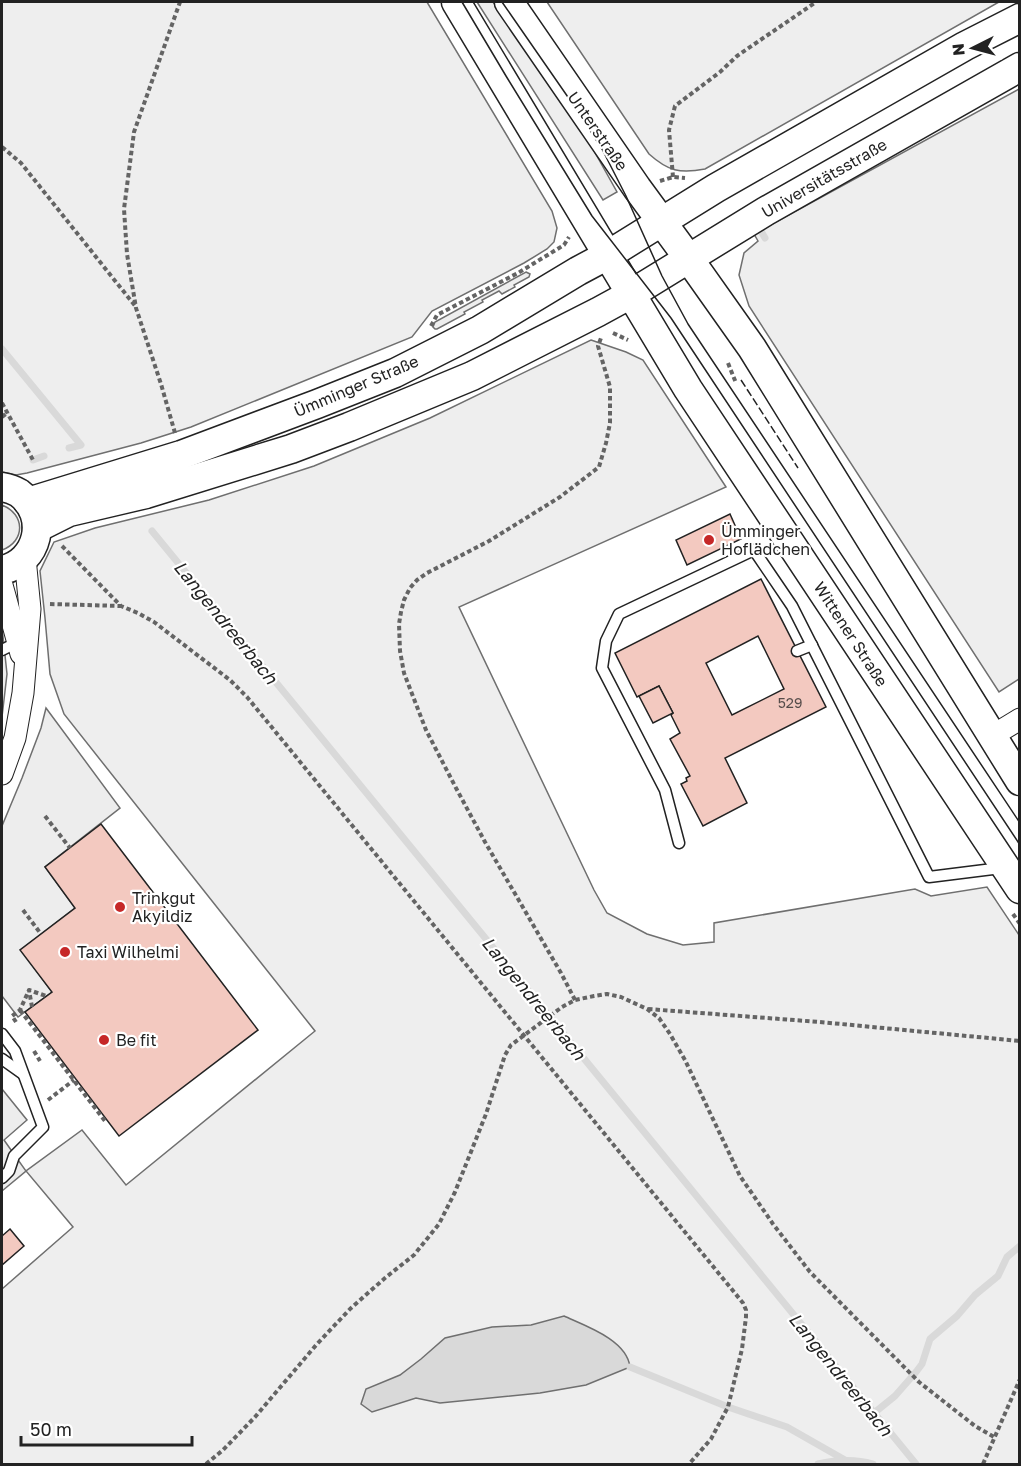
<svg xmlns="http://www.w3.org/2000/svg" width="1021" height="1466" viewBox="0 0 1021 1466" font-family="'Golos Text',sans-serif">
	<style>
		.green { fill: #eee; stroke: #6f6f6f; stroke-width: 1.5 }
		.parking { fill: #ededed; stroke: #6f6f6f; stroke-width: 1.5 }
		.water { fill: #d9d9d9; stroke: #6f6f6f; stroke-width: 1.5 }
		.lines { fill: none; stroke-linecap: round; stroke-linejoin: round }
		.stream { stroke: #d9d9d9; stroke-width: 7 }
		.building { fill: #f3c9c0; stroke: #222; stroke-width: 1.5; fill-rule: evenodd }
		.lane-casing { stroke: #222; stroke-width: 13 }
		.street-casing { stroke: #222; stroke-width: 23 }
		.secondary-casing { stroke: #222; stroke-width: 31 }
		.path { stroke: #646464; stroke-width: 4; stroke-dasharray: 4.5 3; stroke-linecap: butt }
		.lane { stroke: #fff; stroke-width: 10 }
		.street { stroke: #fff; stroke-width: 21 }
		.secondary { stroke: #fff; stroke-width: 28 }
		.tram { stroke: #222; stroke-width: 1.5 }
		.fence { stroke: #222; stroke-width: 1.5; stroke-dasharray: 8 3; stroke-linecap: butt }
		.poi-dot { fill: #c62828; stroke: #fff; stroke-width: 2 }
		.labels { text-anchor: middle; dominant-baseline: central; stroke-width: 4.5; stroke-linejoin: round; paint-order: stroke }
		.number-label { font-size: 14px; fill: #564c4a }
		.street-label { font-size: 16px; fill: #222; stroke: #fff }
		.poi-label { font-size: 16px; fill: #222; stroke: #fff; text-anchor: start }
		.water-label { font-size: 18px; font-style: italic; fill: #222; stroke: #fff }
	</style>
	<rect width="100%" height="100%" fill="#fff"/>
	<g class="green">
		<path d="M 2,2 L 427,2 L 552,211 L 557,228 L 554,242 L 547,249 L 524,263 L 432,311 L 412,337 L 191,427 L 141,443 L 27,473 L 16,475 L 2,472 Z"/>
		<path d="M 477,2 L 493,2 L 579,124 L 617,192 L 603,200 Z"/>
		<path d="M 547,2 L 999,2 L 705,169 C 680,174 668,171 649,154 Z"/>
		<path d="M 1019,89 L 1019,679 L 999,692 L 749,306 L 739,275 L 744,253 L 758,241 L 754,234 Z"/>
		<path d="M 526,272 L 530,274 L 529,277 L 514,285 L 515,287 L 502,294 L 499,291 L 482,300 L 483,302 L 464,312 L 465,314 L 437,329 L 435,329 L 433,327 L 435,322 Z"/>
		<path d="M 591,340 L 626,352 L 643,360 L 726,487 L 459,607 L 594,890 L 607,913 L 647,934 L 683,945 L 714,942 L 714,923 L 915,889 L 931,896 L 987,887 L 1019,935 L 1019,1464 L 2,1464 L 2,1289 L 73,1227 L 26,1171 L 82,1130 L 126,1185 L 315,1031 L 64,714 L 50,674 L 45,618 L 40,571 L 54,542 L 95,528 L 209,500 L 314,466 L 430,418 Z"/>
		<path d="M 2,505 C 25,514 26,541 2,550 Z"/>
	</g>
	<g class="parking">
		<path d="M 2,627 L 7,674 L 2,717 Z"/>
		<path d="M 46,708 L 120,808 L 45,867 L 75,908 L 21,950 L 52,992 L 18,1017 L 2,996 L 2,826 L 22,778 L 41,728 Z"/>
		<path d="M 2,1089 L 27,1120 L 4,1140 L 26,1171 L 2,1191 Z"/>
	</g>
	<path class="water" d="M 564,1316 C 586,1326 627,1340 630,1367 L 586,1385 L 540,1393 L 440,1403 L 416,1398 L 372,1412 L 361,1404 L 366,1389 L 400,1375 L 421,1359 L 445,1338 L 492,1327 L 531,1325 Z"/>
	<g class="lines">
		<g class="stream">
			<path d="M 757,224 L 765,238"/>
			<path d="M 2,349 L 81,445 L 69,448"/>
			<path d="M 33,460 L 44,456"/>
			<path d="M 152,531 L 916,1464"/>
			<path d="M 630,1367 L 728,1407 L 787,1427 L 845,1460"/>
			<path d="M 874,1413 L 895,1396 L 916,1372 L 922,1364 L 930,1339 L 957,1316 L 975,1295 L 998,1276 L 1007,1257 L 1020,1246"/>
			<path d="M 818,1464 C 836,1460 855,1459 873,1464"/>
		</g>
	</g>
	<g class="building">
		<path d="M 730,514 L 741,539 L 687,565 L 676,540 Z"/>
		<path d="M 761,579 L 826,707 L 725,758 L 747,803 L 703,826 L 681,784 L 687,781 L 686,778 L 690,776 L 670,739 L 680,733 L 671,715 L 673,713 L 659,686 L 637,697 L 615,653 ZM 758,636 L 784,689 L 732,715 L 706,663 Z"/>
		<path d="M 659,686 L 673,713 L 653,723 L 639,696 Z"/>
		<path d="M 101,824 L 258,1030 L 119,1136 L 25,1012 L 52,992 L 20,950 L 75,908 L 45,867 Z"/>
		<path d="M 10,1229 L 24,1246 L 2,1265 L 2,1236 Z"/>
	</g>
	<g class="lines">
		<defs>
			<g id="lane">
				<path d="M 2,650 L 20,641"/>
				<path d="M 797,651 L 812,645"/>
				<path d="M 679,843 L 665,790 L 602,668 L 606,641 L 619,614 L 754,550 L 792,606 L 929,877 L 1001,868"/>
				<path d="M 2,1034 L 15,1051 L 43,1127 L 14,1156 L 9,1171 L 2,1178"/>
				<path d="M 2,1059 L 23,1074"/>
			</g>
			<g id="street">
				<path d="M 2,585 L 21,654"/>
				<path d="M 992,736 L 1020,719"/>
				<path d="M 2,774 L 15,738 L 23,693 L 30,609 L 25,558"/>
			</g>
			<g id="secondary">
				<path d="M 456,2 L 688,389 L 1020,889"/>
				<path d="M 509,2 L 637,188 L 689,259 L 752,348 L 1020,781"/>
				<path d="M 2,487 C 8,488 14,490 19,493 C 50,516 38,563 2,570"/>
				<path d="M 28,502 L 181,455 L 317,404 L 395,373 L 480,330 L 578,271 L 608,255 L 716,188 L 965,46 L 1020,18"/>
				<path d="M 37,528 L 69,512 L 146,494 L 291,449 L 349,427 L 472,376 L 598,312 L 631,294 L 766,211 L 1020,67"/>
			</g>
		</defs>
		<use href="#lane" class="lane-casing"/>
		<use href="#street" class="street-casing"/>
		<use href="#secondary" class="secondary-casing"/>
		<g class="path">
			<path d="M 2,147 L 21,163 L 136,307"/>
			<path d="M 673,177 L 669,130 L 675,106 L 720,72 L 737,56 L 816,2"/>
			<path d="M 660,181 L 673,177 L 685,178"/>
			<path d="M 431,326 L 437,315 L 518,273 L 564,245 L 569,237"/>
			<path d="M 613,333 L 628,340"/>
			<path d="M 728,363 L 736,383"/>
			<path d="M 2,403 L 33,460"/>
			<path d="M 2,417 L 8,412"/>
			<path d="M 175,433 L 161,384 L 136,308 L 127,254 L 124,209 L 134,132 L 180,2"/>
			<path d="M 62,546 L 121,606 L 138,613 L 154,622 L 230,680 L 247,697 L 743,1303 L 746,1310 L 746,1317 L 742,1349 L 728,1407 L 711,1439 L 689,1464"/>
			<path d="M 50,604 L 121,606"/>
			<path d="M 45,816 L 70,848"/>
			<path d="M 23,910 L 41,934"/>
			<path d="M 1013,914 L 1020,924"/>
			<path d="M 575,1000 L 561,973 L 485,842 L 456,788 L 426,730 L 404,673 L 400,651 L 399,624 L 401,612 L 404,600 L 410,588 L 417,580 L 427,573 L 489,541 L 560,497 L 599,467 L 606,443 L 610,423 L 610,387 L 598,346 L 601,338"/>
			<path d="M 32,1007 L 29,990 L 46,996"/>
			<path d="M 648,1009 L 820,1022 L 1020,1041"/>
			<path d="M 20,1010 L 105,1121"/>
			<path d="M 16,1022 L 12,1016 L 20,1010 L 29,990"/>
			<path d="M 34,1051 L 40,1061"/>
			<path d="M 48,1100 L 74,1080"/>
			<path d="M 206,1464 L 223,1450 L 255,1417 L 317,1344 L 350,1309 L 385,1278 L 414,1255 L 439,1224 L 455,1192 L 486,1114 L 505,1055 L 511,1045 L 562,1007 L 575,1000 L 594,996 L 607,994 L 621,997 L 647,1009 L 659,1018 L 670,1034 L 685,1060 L 740,1176 L 773,1224 L 810,1272 L 919,1382 L 975,1426 L 994,1437"/>
			<path d="M 983,1464 L 1020,1379"/>
		</g>
		<use href="#lane" class="lane"/>
		<use href="#street" class="street"/>
		<use href="#secondary" class="secondary"/>
		<g class="tram">
			<path d="M 462,2 L 506,76 L 592,216 L 671,318 L 1020,845"/>
			<path d="M 502,2 L 579,113 L 602,149 L 626,196 L 662,276 L 688,324 L 1020,823"/>
		</g>
		<path class="fence" d="M 741,380 L 798,468"/>
	</g>
	<g class="poi-dot">
		<circle cx="709" cy="540" r="6"/>
		<circle cx="120" cy="907" r="6"/>
		<circle cx="65" cy="952" r="6"/>
		<circle cx="104" cy="1040" r="6"/>
	</g>
	<g class="labels">
		<g class="number-label">
			<text x="790" y="702">529</text>
		</g>
		<g class="street-label">
			<text transform="translate(598 131) rotate(55)">Unterstraße</text>
			<text transform="translate(824 178) rotate(-30)">Universitätsstraße</text>
			<text transform="translate(356 386) rotate(-23)">Ümminger Straße</text>
			<text transform="translate(851 634) rotate(57)">Wittener Straße</text>
		</g>
		<g class="poi-label">
			<text x="721" y="531">Ümminger<tspan x="721" dy="18">Hoflädchen</tspan></text>
			<text x="132" y="898">Trinkgut<tspan x="132" dy="18">Akyildiz</tspan></text>
			<text x="77" y="952">Taxi Wilhelmi</text>
			<text x="116" y="1040">Be fit</text>
		</g>
		<g class="water-label">
			<text transform="translate(226 622) rotate(51)">Langendreerbach</text>
			<text transform="translate(534 998) rotate(51)">Langendreerbach</text>
			<text transform="translate(841 1374) rotate(51)">Langendreerbach</text>
		</g>
	</g>
	<rect width="1021" height="1466" fill="none" stroke="#222222" stroke-width="6"/>
	<g transform="translate(973 48) rotate(264)" stroke="#ffffff" stroke-width="4.5" paint-order="stroke">
	<path d="M0-4.5L10 22L0 15L-10 22Z" fill="#222222"/>
	<text y="-9" font-size="16" font-weight="bold" text-anchor="middle" fill="#222222">N</text>
	</g>
	<path d="M21 1436v9h171v-9" fill="none" stroke="#222222" stroke-width="3"/>
	<text x="30" y="1436" font-size="18" fill="#222222" stroke="#ffffff" stroke-width="4.5" paint-order="stroke">50 m</text>
</svg>
